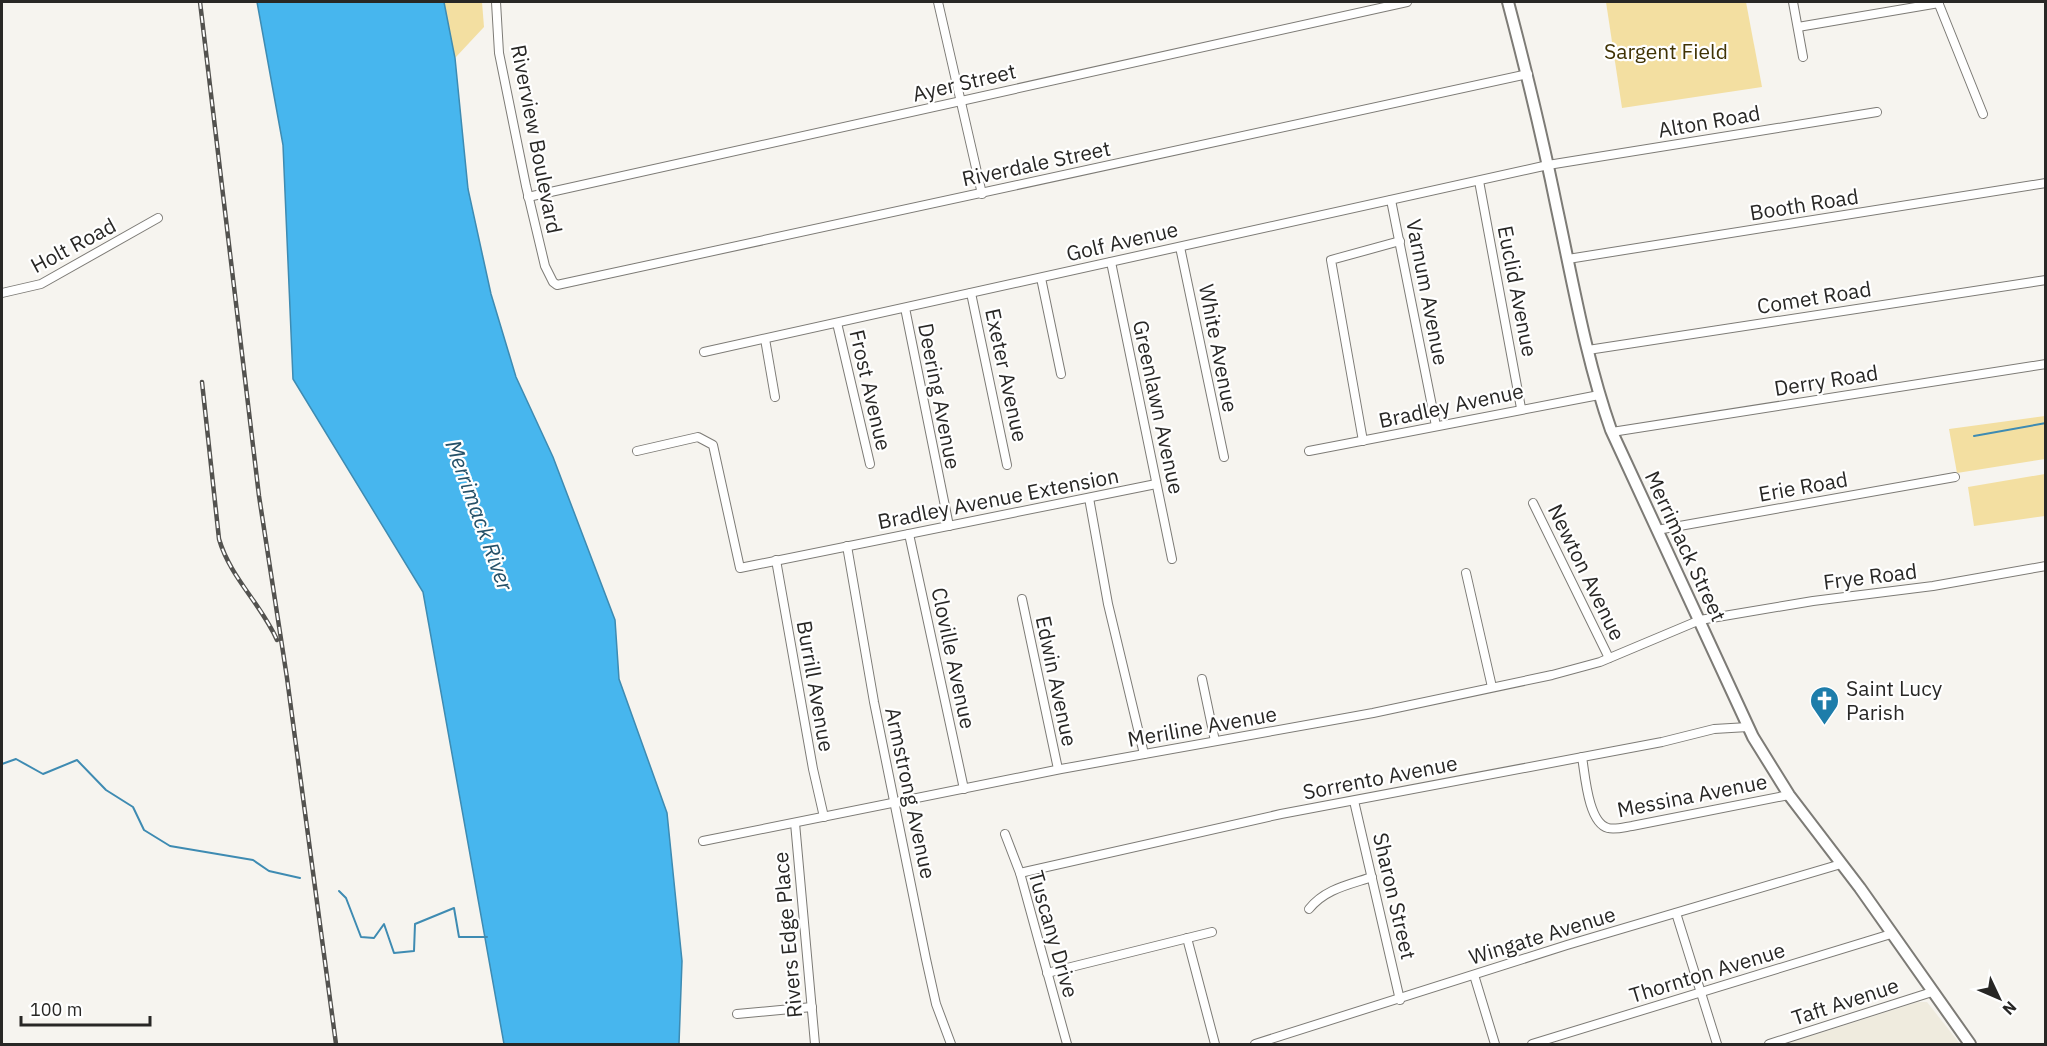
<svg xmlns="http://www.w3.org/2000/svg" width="2047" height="1046" viewBox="0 0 2047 1046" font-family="'IBM Plex Sans',sans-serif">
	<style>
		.built { fill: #efebde }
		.green { fill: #f3dfa1 }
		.water { fill: #47b6ee; stroke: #3e8bb2; stroke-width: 1.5 }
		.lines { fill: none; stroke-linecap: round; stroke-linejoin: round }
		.stream { stroke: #3e8bb2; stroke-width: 2 }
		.street-casing { stroke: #7d7b76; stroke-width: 10 }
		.secondary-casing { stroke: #7d7b76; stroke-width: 14 }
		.street { stroke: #fff; stroke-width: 8 }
		.secondary { stroke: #fff; stroke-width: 10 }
		.rail-casing { stroke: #53524f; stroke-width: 4.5 }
		.rail { stroke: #fff; stroke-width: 2; stroke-dasharray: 7; stroke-linecap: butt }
		.labels { text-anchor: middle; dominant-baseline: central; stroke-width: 4.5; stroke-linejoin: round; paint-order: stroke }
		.park-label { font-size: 21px; fill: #403304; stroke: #fff }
		.street-label { font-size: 21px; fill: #282725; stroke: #fff }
		.poi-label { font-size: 21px; fill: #282725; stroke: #fff; text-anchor: start }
		.water-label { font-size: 22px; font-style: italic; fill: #245068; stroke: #fff }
	</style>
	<rect width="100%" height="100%" fill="#f6f4ef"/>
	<path class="built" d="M 1918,1002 L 1927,1002 L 1960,1044 L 1786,1044 Z"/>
	<g class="green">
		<path d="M 444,2 L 482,2 L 484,27 L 455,58 Z"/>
		<path d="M 1606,2 L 1746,2 L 1762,87 L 1622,108 Z"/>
		<path d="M 2045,416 L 2045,459 L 1957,473 L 1949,429 Z"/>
		<path d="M 2045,474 L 2045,516 L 1974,526 L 1968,487 Z"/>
	</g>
	<path class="water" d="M 257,2 L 444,2 L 455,58 L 468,189 L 491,294 L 516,377 L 553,457 L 615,620 L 619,679 L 667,813 L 682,961 L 679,1044 L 504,1044 L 423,592 L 293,379 L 283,145 Z"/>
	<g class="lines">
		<g class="stream">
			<path d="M 1974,436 L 2046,423"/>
			<path d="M 2,764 L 16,759 L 43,774 L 77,760 L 106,790 L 133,807 L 144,830 L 170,846 L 253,860 L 269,871 L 300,878"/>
			<path d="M 339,891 L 346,898 L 361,937 L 374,938 L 384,924 L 394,953 L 414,951 L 415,924 L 454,908 L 459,937 L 487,937"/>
		</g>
		<defs>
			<g id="street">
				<path d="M 496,2 L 499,53 L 526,186 L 545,266 L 553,282 L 557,285 L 1528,74"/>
				<path d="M 938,2 L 982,194"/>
				<path d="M 1793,2 L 1803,57"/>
				<path d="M 1938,2 L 1983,114"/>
				<path d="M 1798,27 L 1939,3"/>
				<path d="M 1479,181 L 1521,408"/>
				<path d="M 528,197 L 1407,2"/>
				<path d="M 1391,200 L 1436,426"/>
				<path d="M 1180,247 L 1224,457"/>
				<path d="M 1568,259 L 2046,183"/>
				<path d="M 1111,262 L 1172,559"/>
				<path d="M 1041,278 L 1061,374"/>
				<path d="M 2,293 L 41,284 L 158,218"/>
				<path d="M 971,293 L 1007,465"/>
				<path d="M 905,308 L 949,526"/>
				<path d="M 837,323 L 870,464"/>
				<path d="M 765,339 L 775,397"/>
				<path d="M 1588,350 L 2046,280"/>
				<path d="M 704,352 L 1548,165 L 1877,112"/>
				<path d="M 1612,432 L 2046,364"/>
				<path d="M 1363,441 L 1331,260 L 1400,241"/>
				<path d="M 637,451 L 698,437 L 713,445 L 740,568 L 1156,484"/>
				<path d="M 1309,451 L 1599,395"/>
				<path d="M 1089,498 L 1108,604 L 1144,754"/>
				<path d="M 1533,503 L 1609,658"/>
				<path d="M 1657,530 L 1955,477"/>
				<path d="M 909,534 L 964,789"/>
				<path d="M 847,546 L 874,702 L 926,959 L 936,1004 L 951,1044"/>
				<path d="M 776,560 L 813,769 L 824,817"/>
				<path d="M 1466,573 L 1492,687"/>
				<path d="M 1022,599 L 1058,769"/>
				<path d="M 1202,679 L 1215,741"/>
				<path d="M 1582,757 C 1585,774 1588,823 1608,828 C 1615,830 1625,827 1632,826 L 1789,795"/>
				<path d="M 1354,801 L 1400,1000"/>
				<path d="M 795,823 L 815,1044"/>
				<path d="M 1005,834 L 1020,873 L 1067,1044"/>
				<path d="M 703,841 L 1061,769 L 1373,713 L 1552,675 L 1600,662 L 1700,620 L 1813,601 L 1933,586 L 2046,566"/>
				<path d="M 1020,873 L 1281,814 L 1662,742 L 1714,729 L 1748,727"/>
				<path d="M 1309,909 C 1325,889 1348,885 1372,877"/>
				<path d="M 1676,913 L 1717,1044"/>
				<path d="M 1187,938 L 1215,1044"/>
				<path d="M 1047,973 L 1212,932"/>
				<path d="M 1474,975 L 1495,1044"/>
				<path d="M 737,1014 L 812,1007"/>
				<path d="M 1255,1044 L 1567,945 L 1841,864"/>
				<path d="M 1532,1044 L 1891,934"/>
				<path d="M 1769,1044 L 1932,992"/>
			</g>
			<path id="secondary" d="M 1508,2 C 1526,70 1543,140 1557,209 C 1573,283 1586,359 1611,430 L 1753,737 L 1789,795 L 1860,888 L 1970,1044"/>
		</defs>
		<use href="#street" class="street-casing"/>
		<use href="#secondary" class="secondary-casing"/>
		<use href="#street" class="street"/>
		<use href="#secondary" class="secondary"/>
		<defs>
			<g id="rail">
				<path d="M 200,2 L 259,496 L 287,678 L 336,1044"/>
				<path d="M 202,382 L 219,539 C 230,577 261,604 277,640"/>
			</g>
		</defs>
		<use href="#rail" class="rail-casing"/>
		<use href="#rail" class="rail"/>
	</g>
	<defs>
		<symbol id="church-pin" viewBox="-11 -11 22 30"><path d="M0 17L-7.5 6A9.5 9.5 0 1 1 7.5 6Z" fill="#1e7daa" stroke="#fff"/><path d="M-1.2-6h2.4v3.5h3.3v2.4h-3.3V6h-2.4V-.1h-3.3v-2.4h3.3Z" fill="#fff"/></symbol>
	</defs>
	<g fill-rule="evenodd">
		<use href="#church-pin" x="1808" y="684" width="33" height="45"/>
	</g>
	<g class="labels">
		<g class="park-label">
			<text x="1666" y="51">Sargent Field</text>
		</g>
		<g class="street-label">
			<text transform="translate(964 82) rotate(-13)">Ayer Street</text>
			<text transform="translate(1709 121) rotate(-10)">Alton Road</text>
			<text transform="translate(537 139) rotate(79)">Riverview Boulevard</text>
			<text transform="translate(1036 163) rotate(-12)">Riverdale Street</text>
			<text transform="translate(1804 204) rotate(-9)">Booth Road</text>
			<text transform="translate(1122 241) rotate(-13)">Golf Avenue</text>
			<text transform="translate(73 245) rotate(-28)">Holt Road</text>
			<text transform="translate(1518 291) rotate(79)">Euclid Avenue</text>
			<text transform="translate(1428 292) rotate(79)">Varnum Avenue</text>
			<text transform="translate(1814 297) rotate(-9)">Comet Road</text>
			<text transform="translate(1219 348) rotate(79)">White Avenue</text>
			<text transform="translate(1007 375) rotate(78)">Exeter Avenue</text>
			<text transform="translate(1826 380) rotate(-9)">Derry Road</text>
			<text transform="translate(871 390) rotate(77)">Frost Avenue</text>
			<text transform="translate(940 396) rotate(79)">Deering Avenue</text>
			<text transform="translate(1451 405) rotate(-12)">Bradley Avenue</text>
			<text transform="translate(1159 407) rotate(78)">Greenlawn Avenue</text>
			<text transform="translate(1803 486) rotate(-10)">Erie Road</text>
			<text transform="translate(998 498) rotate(-11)">Bradley Avenue Extension</text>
			<text transform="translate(1686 546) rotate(65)">Merrimack Street</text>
			<text transform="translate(1587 572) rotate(64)">Newton Avenue</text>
			<text transform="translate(1870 576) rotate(-7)">Frye Road</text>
			<text transform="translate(954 658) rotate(78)">Cloville Avenue</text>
			<text transform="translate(1057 681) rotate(78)">Edwin Avenue</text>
			<text transform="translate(816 686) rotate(80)">Burrill Avenue</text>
			<text transform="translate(1202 726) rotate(-10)">Meriline Avenue</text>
			<text transform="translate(1380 777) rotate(-11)">Sorrento Avenue</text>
			<text transform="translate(911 793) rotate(78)">Armstrong Avenue</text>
			<text transform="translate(1692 795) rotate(-11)">Messina Avenue</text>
			<text transform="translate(1395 896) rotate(77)">Sharon Street</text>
			<text transform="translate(1054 934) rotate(74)">Tuscany Drive</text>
			<text transform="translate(787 935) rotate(-95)">Rivers Edge Place</text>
			<text transform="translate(1542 935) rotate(-17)">Wingate Avenue</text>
			<text transform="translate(1707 972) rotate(-17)">Thornton Avenue</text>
			<text transform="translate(1845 1001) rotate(-18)">Taft Avenue</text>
		</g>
		<g class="poi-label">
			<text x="1846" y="688">Saint Lucy<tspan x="1846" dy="24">Parish</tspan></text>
		</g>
		<g class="water-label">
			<text transform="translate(480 515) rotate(70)">Merrimack River</text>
		</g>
	</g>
	<rect width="2047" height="1046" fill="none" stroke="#282725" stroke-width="6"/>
	<g transform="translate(1999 998) rotate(134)" stroke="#ffffff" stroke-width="4.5" paint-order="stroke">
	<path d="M0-4.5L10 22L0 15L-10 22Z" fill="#282725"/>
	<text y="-9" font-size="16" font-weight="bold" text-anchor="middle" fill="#282725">N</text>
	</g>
	<path d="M21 1016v9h129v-9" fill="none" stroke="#282725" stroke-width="3"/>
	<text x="30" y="1016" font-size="18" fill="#282725" stroke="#ffffff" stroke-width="4.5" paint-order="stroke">100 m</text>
</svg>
